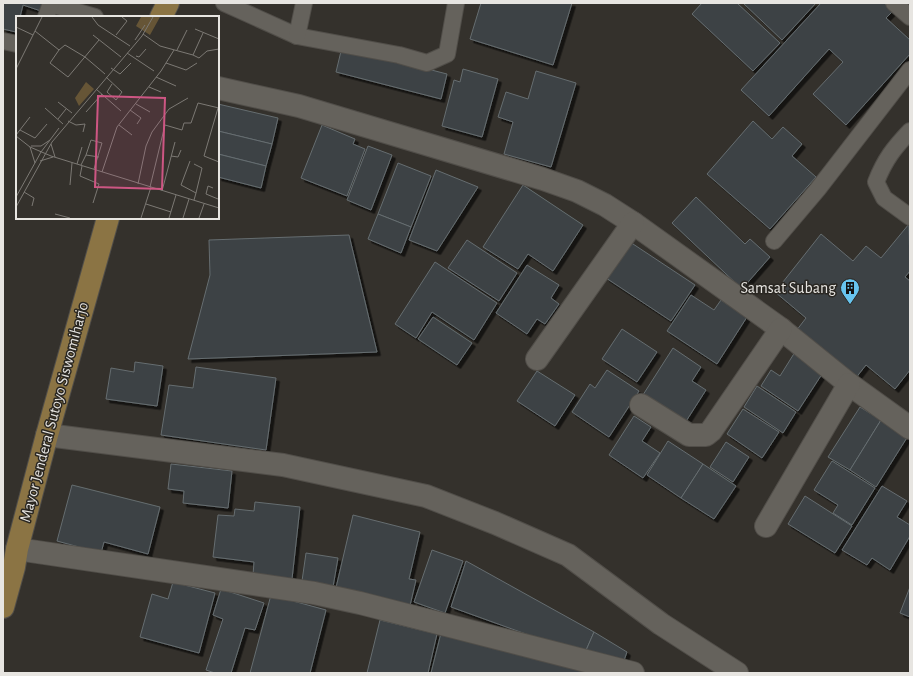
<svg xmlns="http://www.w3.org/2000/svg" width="913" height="676" viewBox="0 0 913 676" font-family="'Alegreya Sans',sans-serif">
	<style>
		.building { fill: #3c4245; stroke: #666d70; filter: url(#shadow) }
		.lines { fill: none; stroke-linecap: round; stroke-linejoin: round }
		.lane-casing { stroke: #514e49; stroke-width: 18 }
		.street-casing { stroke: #514e49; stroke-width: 24 }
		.primary-casing { stroke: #514e49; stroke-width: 24 }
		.lane { stroke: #65625c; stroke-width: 16 }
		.street { stroke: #65625c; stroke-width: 22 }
		.primary { stroke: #8b7444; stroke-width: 22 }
		.labels { text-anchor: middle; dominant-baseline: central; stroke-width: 3; stroke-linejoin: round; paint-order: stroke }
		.poi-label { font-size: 16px; fill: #e7e5e1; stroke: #2a2722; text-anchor: end }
		.street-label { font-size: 16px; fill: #e7e5e1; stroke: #2a2722 }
		.inset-road { fill: none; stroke: #7c7974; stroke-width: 1 }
		.view { fill: #cd5683; fill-opacity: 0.15; stroke: #cd5683; stroke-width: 2 }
		.inset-edge { fill: none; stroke: #e7e5e1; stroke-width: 2 }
	</style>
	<defs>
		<filter id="shadow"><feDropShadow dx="3.5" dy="3.5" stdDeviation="0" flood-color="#0009"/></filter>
	</defs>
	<rect width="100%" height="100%" fill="#34312c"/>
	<g class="building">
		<path d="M 3,3 L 43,3 L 41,11 L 23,5 L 20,17 L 17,17 L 16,32 L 3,29 Z"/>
		<path d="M 481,3 L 572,3 L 553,65 L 470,39 Z"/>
		<path d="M 702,3 L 737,3 L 780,43 L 753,71 L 692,14 Z"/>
		<path d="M 743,3 L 816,3 L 782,40 Z"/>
		<path d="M 821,3 L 884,3 L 893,11 L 886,18 L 910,40 L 910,54 L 846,125 L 813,94 L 843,62 L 829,49 L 769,116 L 741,90 Z"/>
		<path d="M 342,47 L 447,74 L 441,99 L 336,72 Z"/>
		<path d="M 463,69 L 498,79 L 482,137 L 442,126 L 454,80 L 460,82 Z"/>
		<path d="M 536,71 L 576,83 L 551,167 L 504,154 L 513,122 L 498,117 L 506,92 L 528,99 Z"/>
		<path d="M 218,104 L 278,118 L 272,144 L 218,131 Z"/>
		<path d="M 753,121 L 772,139 L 783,127 L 802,144 L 792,156 L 816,177 L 770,229 L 707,174 Z"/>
		<path d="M 322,125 L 355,139 L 353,144 L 365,149 L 347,196 L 301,178 Z"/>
		<path d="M 218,131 L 272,144 L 266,166 L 218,154 Z"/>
		<path d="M 368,146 L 392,155 L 371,210 L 347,200 Z"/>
		<path d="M 218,154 L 266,166 L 261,188 L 218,177 Z"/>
		<path d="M 398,163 L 431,176 L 411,227 L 378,214 Z"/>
		<path d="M 436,170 L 478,187 L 437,251 L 409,240 Z"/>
		<path d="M 523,185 L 583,225 L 553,271 L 528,254 L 518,269 L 483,247 Z"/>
		<path d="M 696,197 L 745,244 L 750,239 L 770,257 L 742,289 L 672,223 Z"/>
		<path d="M 378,214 L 411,227 L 401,253 L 368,239 Z"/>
		<path d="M 909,224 L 910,271 L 905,277 L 910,281 L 910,370 L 895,389 L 866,365 L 855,379 L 796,331 L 806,318 L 775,292 L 821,234 L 853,261 L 866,246 L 881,258 Z"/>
		<path d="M 349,235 L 377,352 L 188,359 L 210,275 L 209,240 Z"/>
		<path d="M 467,240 L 517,273 L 499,301 L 448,268 Z"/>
		<path d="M 630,242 L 695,285 L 671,321 L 606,278 Z"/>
		<path d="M 435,262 L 497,303 L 474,340 L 432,312 L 416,338 L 395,324 Z"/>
		<path d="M 527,265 L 559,285 L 551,298 L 559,304 L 545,324 L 537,319 L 527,334 L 496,313 Z"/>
		<path d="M 691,295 L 714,310 L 721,300 L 747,317 L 717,364 L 667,331 Z"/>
		<path d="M 433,317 L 472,343 L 457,365 L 418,339 Z"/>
		<path d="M 622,329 L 657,352 L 637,382 L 602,359 Z"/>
		<path d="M 673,348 L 701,367 L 692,381 L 706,390 L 683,426 L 641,398 Z"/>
		<path d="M 795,352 L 824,371 L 798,411 L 761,386 L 771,370 L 780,376 Z"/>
		<path d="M 135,362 L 163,366 L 157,406 L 106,399 L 111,368 L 134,372 Z"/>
		<path d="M 196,367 L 276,378 L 266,450 L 161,435 L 169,385 L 193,388 Z"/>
		<path d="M 607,370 L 639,391 L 609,437 L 572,412 L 590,384 L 595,388 Z"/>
		<path d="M 537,371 L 575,395 L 555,426 L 517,401 Z"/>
		<path d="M 757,386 L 796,412 L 783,433 L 744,407 Z"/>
		<path d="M 860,407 L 881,420 L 850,470 L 828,457 Z"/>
		<path d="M 743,409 L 779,432 L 762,458 L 727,434 Z"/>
		<path d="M 634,416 L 651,427 L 642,441 L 660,453 L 643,478 L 609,455 Z"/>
		<path d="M 881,420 L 908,436 L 876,487 L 850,470 Z"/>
		<path d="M 668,441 L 703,464 L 681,498 L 647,475 Z"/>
		<path d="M 726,442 L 749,457 L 733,482 L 710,467 Z"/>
		<path d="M 832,461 L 875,488 L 852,525 L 833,513 L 838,505 L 814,490 Z"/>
		<path d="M 171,464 L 232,471 L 228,508 L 183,503 L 184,491 L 168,489 Z"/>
		<path d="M 703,464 L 736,486 L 714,519 L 681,498 Z"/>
		<path d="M 72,485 L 160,507 L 148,554 L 104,542 L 101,553 L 57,541 Z"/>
		<path d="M 882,486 L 907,501 L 897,517 L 910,525 L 910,536 L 890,570 L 872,558 L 867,565 L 842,550 Z"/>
		<path d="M 805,496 L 852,526 L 835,553 L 788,524 Z"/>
		<path d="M 255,502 L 300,507 L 292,579 L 253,575 L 254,562 L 213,557 L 218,515 L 234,516 L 235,509 L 254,511 Z"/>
		<path d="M 353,515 L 420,532 L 409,579 L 416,580 L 409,610 L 335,592 Z"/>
		<path d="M 432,550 L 463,561 L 445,613 L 414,602 Z"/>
		<path d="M 306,553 L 338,558 L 333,587 L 302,581 Z"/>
		<path d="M 466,561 L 594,632 L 584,655 L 451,607 Z"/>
		<path d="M 173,582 L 215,593 L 199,653 L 140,637 L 152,594 L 168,599 Z"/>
		<path d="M 910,587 L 910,617 L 900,613 Z"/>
		<path d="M 221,589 L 264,603 L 255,630 L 245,628 L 231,673 L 215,673 L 206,670 L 223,619 L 213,615 Z"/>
		<path d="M 271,595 L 326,610 L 310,673 L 250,673 Z"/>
		<path d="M 380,620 L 437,634 L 428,673 L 367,673 Z"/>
		<path d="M 442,629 L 606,673 L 431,673 Z"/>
		<path d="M 594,632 L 627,652 L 622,666 L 584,655 Z"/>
	</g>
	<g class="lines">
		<defs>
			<g id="lane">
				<path d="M 224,3 L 297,36 L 399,55 L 427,63 L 447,54 L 456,3"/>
				<path d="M 894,3 L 910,17"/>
				<path d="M 51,4 L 95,17"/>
				<path d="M 46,17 L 51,3"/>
				<path d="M 297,36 L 304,3"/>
				<path d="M 3,41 L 17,44"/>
				<path d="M 910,131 C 894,148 885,159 876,182 L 884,198 L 910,217"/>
				<path d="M 774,241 L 818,189 L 910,70"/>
			</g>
			<g id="street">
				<path d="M 218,88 L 299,106 L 543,179 L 577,191 L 605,205 L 633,223 L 781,329 L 849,384 L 910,428"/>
				<path d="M 537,359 L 633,223"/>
				<path d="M 641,405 L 689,435 L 706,435 L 711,431 L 781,329"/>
				<path d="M 47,435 L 283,465 L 426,496 L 495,523 L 568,555 L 661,624 L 737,673"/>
				<path d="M 766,526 L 849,384"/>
				<path d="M 17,549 L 314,593 L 360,603 L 633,673"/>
			</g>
			<g id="primary">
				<path d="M 161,17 L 168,3"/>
				<path d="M 3,607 L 14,567 L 17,549 L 47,435 L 108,218"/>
			</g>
		</defs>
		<use href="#lane" class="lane-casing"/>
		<use href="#street" class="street-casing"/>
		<use href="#primary" class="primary-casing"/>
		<use href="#lane" class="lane"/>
		<use href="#street" class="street"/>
		<use href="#primary" class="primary"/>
	</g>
	<defs>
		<symbol id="building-pin" viewBox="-11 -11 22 30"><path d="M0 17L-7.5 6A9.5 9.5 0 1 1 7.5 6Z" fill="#67c4ef" stroke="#2a2722"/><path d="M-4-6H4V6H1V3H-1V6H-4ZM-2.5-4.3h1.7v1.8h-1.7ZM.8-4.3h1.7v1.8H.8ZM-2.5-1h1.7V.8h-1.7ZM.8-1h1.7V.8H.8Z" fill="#111"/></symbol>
	</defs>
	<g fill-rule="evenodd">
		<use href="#building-pin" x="839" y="277" width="22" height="30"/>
	</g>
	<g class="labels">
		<g class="poi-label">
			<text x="836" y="288">Samsat Subang</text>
		</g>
		<g class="street-label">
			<text transform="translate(54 412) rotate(-75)">Mayor Jenderal Sutoyo Siswomiharjo</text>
		</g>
	</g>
	<g transform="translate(16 16)">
		<rect width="203" height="203" fill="#34312c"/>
		<path d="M 125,1 L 144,1 L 134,19 L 120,10 ZM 70,66 L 78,73 L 63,90 L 59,82 Z" fill="#665536"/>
		<path class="inset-road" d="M 76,1 L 82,9 L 114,30M 0,11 L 17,19M 179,13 L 203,23M 19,15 L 43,34 L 49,29 L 69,41 L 89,58M 127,18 L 144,30 L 177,39 L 187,17M 77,19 L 105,41M 100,19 L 111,5 L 106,1M 119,24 L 129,9M 43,34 L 34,47 L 52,61 L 83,24M 161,34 L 171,14M 111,37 L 138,55M 177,39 L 183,42 L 191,35 L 203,33M 120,40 L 123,41 L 130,33M 150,47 L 170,54 L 181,47M 95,52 L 104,58 L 115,47M 0,53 L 26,1M 90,61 L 106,76 L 100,84 L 91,76 L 96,68M 140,61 L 160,70M 133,71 L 145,76M 80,73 L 105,95M 42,86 L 56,97M 120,88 L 134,96M 29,92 L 47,108M 202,92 L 188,140 L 203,146M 114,94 L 125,102 L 121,108M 70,96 L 86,78M 42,103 L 50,93M 52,105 L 60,109 L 69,108 L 67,116M 103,109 L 116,119M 4,114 L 19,122 L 31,108M 0,119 L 14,101M 0,120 L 14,131 L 35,140 L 203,192M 35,128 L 39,141M 15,130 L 25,130 L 34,124M 14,131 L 19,147M 70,139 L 75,124 L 86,127 L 78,153M 155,140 L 162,141 L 165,134M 24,145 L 37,141M 174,145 L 165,169 L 180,177 L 178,184M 61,148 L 66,131M 178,148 L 186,152 L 180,177M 65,149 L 70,139 L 83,141M 66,150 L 64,160 L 83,168 L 77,187M 86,156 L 101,111 L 145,55 L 158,34M 122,168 L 130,130 L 136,116 L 153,93 L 172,82M 54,169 L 56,147M 134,171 L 149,109 L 166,114 L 168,107 L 175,107 L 182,87 L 203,92M 197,172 L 192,170 L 190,178 L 202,183M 146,175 L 159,126M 8,176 L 18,182 L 16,190M 0,181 L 25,136 L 43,112M 130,188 L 155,196M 0,191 L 36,126 L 126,20 L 137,1M 39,198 L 54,202M 125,202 L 135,171M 153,202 L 160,179M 167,202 L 173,183M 183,202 L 188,188"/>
		<path class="view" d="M 82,80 L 149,82 L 146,173 L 79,171 Z"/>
		<rect width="203" height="203" class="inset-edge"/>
	</g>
	<rect width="913" height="676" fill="none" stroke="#e7e5e1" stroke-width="8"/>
</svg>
